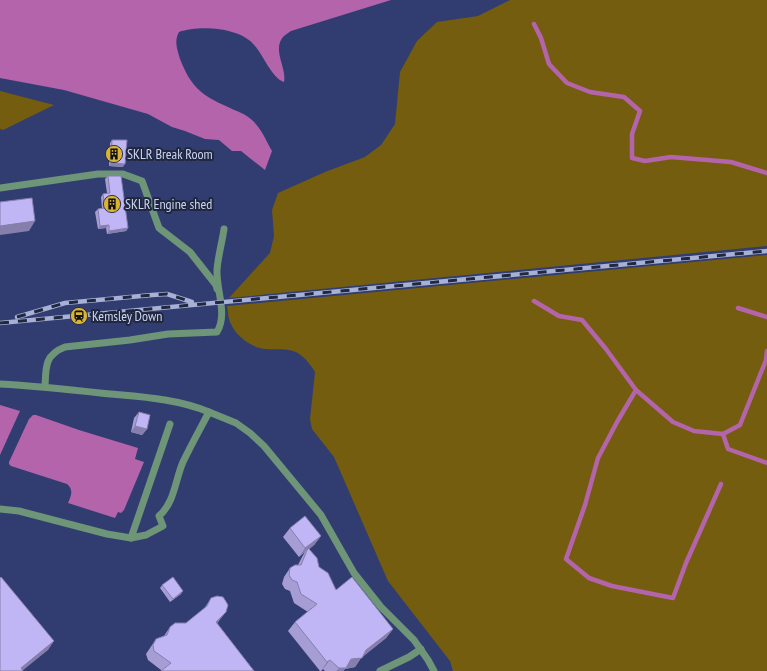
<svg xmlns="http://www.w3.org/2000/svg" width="767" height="671" viewBox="0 0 767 671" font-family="'PT Sans Narrow',sans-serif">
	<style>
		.green { fill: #745d0e }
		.water { fill: #b464ab }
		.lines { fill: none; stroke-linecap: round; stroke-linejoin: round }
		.stream { stroke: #b464ab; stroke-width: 4.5 }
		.minor { stroke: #6e9577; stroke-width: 7 }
		.rail-casing { stroke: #a7b1d5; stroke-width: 4.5 }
		.rail { stroke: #20273e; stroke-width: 3; stroke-dasharray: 9; stroke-linecap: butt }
		.wall { fill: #a59dd4 }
		.shaded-wall { fill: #867fac }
		.building { fill: #c0b6f6; stroke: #867fac }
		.labels { text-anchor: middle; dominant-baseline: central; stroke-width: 4; stroke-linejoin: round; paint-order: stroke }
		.poi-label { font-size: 14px; fill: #cad4f3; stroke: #20273e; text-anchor: start }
	</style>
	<rect width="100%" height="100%" fill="#313d71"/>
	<g class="green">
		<path d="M 510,0 L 767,0 L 767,246 L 229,298 L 270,253 L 274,236 L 272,210 L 278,193 L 325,172 L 365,157 L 381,145 L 395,124 L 400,72 L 417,41 L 437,22 L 478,16 Z"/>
		<path d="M 0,91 L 54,105 L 3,130 L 0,129 Z"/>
		<path d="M 767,255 L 767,671 L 453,671 L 450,661 L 388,581 L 334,457 L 312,429 L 310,419 L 315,372 C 310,364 304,356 296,352 C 286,348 275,350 265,349 C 252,348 236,336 231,324 C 228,319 228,311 227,306 Z"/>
	</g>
	<g class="water">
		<path d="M 0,0 L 391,0 L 291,31 C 288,33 285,35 283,37 C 272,50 287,68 284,82 C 272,78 263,55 255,46 C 241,27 199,25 179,32 C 174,41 177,49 180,59 C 191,87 201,95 228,107 C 236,111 246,114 252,120 C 262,129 266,141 272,151 L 265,170 L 241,151 L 232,151 L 219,140 L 205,139 L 185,131 L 172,127 L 148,114 L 64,90 L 0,78 Z"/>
		<path d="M 0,405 L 20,411 L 0,455 Z"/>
		<path d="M 33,415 L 36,415 L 79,430 L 138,448 L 135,459 L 144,462 L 124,510 L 121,513 L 118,512 L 115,518 L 68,503 C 71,496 74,490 67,484 L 11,466 L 9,464 L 9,462 L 29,419 Z"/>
	</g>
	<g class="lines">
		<g class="stream">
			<path d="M 534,24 L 541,38 L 549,64 L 567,83 L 590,92 L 624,97 L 640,111 L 632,134 L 632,158 L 645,161 L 671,157 L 731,162 L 767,173"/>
			<path d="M 534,301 L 559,316 L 582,320 L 606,349 L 636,390 L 673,422 L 694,431 L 723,434 L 740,425 L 766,360 L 767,351"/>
			<path d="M 738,308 L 767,317"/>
			<path d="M 636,390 L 617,422 L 598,458 L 585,505 L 566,559 L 589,578 L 612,586 L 673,598 L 686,563 L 721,484"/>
			<path d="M 723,434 L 728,449 L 767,463"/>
		</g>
		<g class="minor">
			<path d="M 0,188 L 98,174 L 123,174 L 142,181 L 159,228 L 190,252 L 216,285 L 217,289"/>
			<path d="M 0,384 C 37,386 73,390 110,394 C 143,397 178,399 209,412"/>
			<path d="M 45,387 C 46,368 44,355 65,347 L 130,340 L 168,334 L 217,332 C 228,314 216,290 217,270 C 218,256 222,243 224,229"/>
			<path d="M 170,424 L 131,538 L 146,535 L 163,526 L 159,516 C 175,502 175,480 183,462 C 191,445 200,429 209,412 L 236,423 L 250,433 L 264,446 L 321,515 L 354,573 L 381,607 L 414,640 L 428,660 L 434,671"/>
			<path d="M 0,509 L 19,511 L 107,534 L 131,538"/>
			<path d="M 380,671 L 409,657 L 421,649"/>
		</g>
		<defs>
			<g id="rail">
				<path d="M 17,317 L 65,303 L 152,295 L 167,294 L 192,302"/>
				<path d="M 0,323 L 767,251"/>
			</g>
		</defs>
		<use href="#rail" class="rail-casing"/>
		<use href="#rail" class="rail"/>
	</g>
	<g class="wall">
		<path d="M 112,140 L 123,167 L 109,166 L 110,143 Z"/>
		<path d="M 108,176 L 128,228 L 126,231 L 107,234 L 106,228 L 98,229 L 95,212 L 98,209 L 102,208 L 101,197 L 103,194 L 107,193 L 105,179 Z"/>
		<path d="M 139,412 L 147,429 L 142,435 L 131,432 L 134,418 Z"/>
		<path d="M 290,528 L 321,536 L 314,545 L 309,549 L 319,567 L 336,590 L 393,629 L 386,638 L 361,658 L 355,667 L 345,669 L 343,671 L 325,671 L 323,669 L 321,671 L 320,671 L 288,631 L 295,622 L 308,612 L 294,603 L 290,591 L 285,589 L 282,584 L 284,577 L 290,568 L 298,565 L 302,557 L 305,552 L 299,557 L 283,537 Z"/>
		<path d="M 162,585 L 181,594 L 170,602 L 160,588 Z"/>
		<path d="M 211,598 L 219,621 L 217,623 L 254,671 L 161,670 L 148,660 L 146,654 L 156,639 L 164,636 L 170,627 L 186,623 L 204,609 Z"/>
	</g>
	<g class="shaded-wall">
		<path d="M 111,163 L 125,164 L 123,167 L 109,166 Z"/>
		<path d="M 35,221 L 29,231 L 0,235 L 0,226 Z"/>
		<path d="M 109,225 L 106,228 L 98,229 L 100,226 Z"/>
		<path d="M 128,228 L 126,231 L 107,234 L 109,231 Z"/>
		<path d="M 135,426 L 147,429 L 142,435 L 131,432 Z"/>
		<path d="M 321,536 L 314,545 L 307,551 L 308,548 L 305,552 L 299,557 L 305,548 Z"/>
		<path d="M 183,591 L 181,594 L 170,602 L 173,599 Z"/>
		<path d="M 226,612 L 219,621 L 209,631 L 216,622 Z"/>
		<path d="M 393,629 L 386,638 L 361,658 L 355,667 L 345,669 L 343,671 L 336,671 L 339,668 L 366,650 Z"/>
		<path d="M 54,641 L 48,650 L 22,671 L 21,668 Z"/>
		<path d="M 330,660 L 323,669 L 321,671 L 327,662 Z"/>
	</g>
	<g class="building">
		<path d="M 112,140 L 127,140 L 125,164 L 111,163 Z"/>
		<path d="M 108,176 L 121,176 L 128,228 L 109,231 L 109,225 L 100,226 L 98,209 L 105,208 L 103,194 L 110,193 Z"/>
		<path d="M 32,198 L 35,221 L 0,226 L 0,202 Z"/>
		<path d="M 139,412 L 150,415 L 147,429 L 135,426 Z"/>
		<path d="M 305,516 L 321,536 L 305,548 L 290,528 Z"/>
		<path d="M 308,548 L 317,558 L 319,567 L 328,573 L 336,590 L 352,577 L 393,629 L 366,650 L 362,658 L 351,659 L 346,668 L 339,668 L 330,660 L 327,662 L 295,622 L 317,604 L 301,594 L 297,582 L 292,580 L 289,575 L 290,568 L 295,565 L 301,565 Z"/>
		<path d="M 1,577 L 54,641 L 21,668 L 23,671 L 0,671 L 0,578 Z"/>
		<path d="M 173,577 L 183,591 L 173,599 L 162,585 Z"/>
		<path d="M 217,596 L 223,597 L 225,600 L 228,605 L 226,612 L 216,622 L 254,671 L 161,671 L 171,663 L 154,651 L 153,645 L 156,639 L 167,635 L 170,627 L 175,623 L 186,623 L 207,606 L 211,598 Z"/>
	</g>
	<defs>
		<symbol id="building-disc" viewBox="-11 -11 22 22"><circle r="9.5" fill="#d9b334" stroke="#20273e"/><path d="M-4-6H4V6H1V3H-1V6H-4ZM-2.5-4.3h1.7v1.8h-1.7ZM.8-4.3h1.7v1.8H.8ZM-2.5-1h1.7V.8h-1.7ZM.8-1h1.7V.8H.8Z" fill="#111"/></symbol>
		<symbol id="station-disc" viewBox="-11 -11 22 22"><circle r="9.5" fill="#d9b334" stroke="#20273e"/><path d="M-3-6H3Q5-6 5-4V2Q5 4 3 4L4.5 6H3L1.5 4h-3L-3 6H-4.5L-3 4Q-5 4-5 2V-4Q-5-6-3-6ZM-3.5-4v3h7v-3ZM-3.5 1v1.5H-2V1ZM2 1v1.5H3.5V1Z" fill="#111"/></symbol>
	</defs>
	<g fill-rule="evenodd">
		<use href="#building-disc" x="104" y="144" width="20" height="20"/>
		<use href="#building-disc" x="102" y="194" width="20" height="20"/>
		<use href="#station-disc" x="69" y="306" width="20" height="20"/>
	</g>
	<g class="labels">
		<g class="poi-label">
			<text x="127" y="154">SKLR Break Room</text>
			<text x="125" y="204">SKLR Engine shed</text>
			<text x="92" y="316">Kemsley Down</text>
		</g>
	</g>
</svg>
